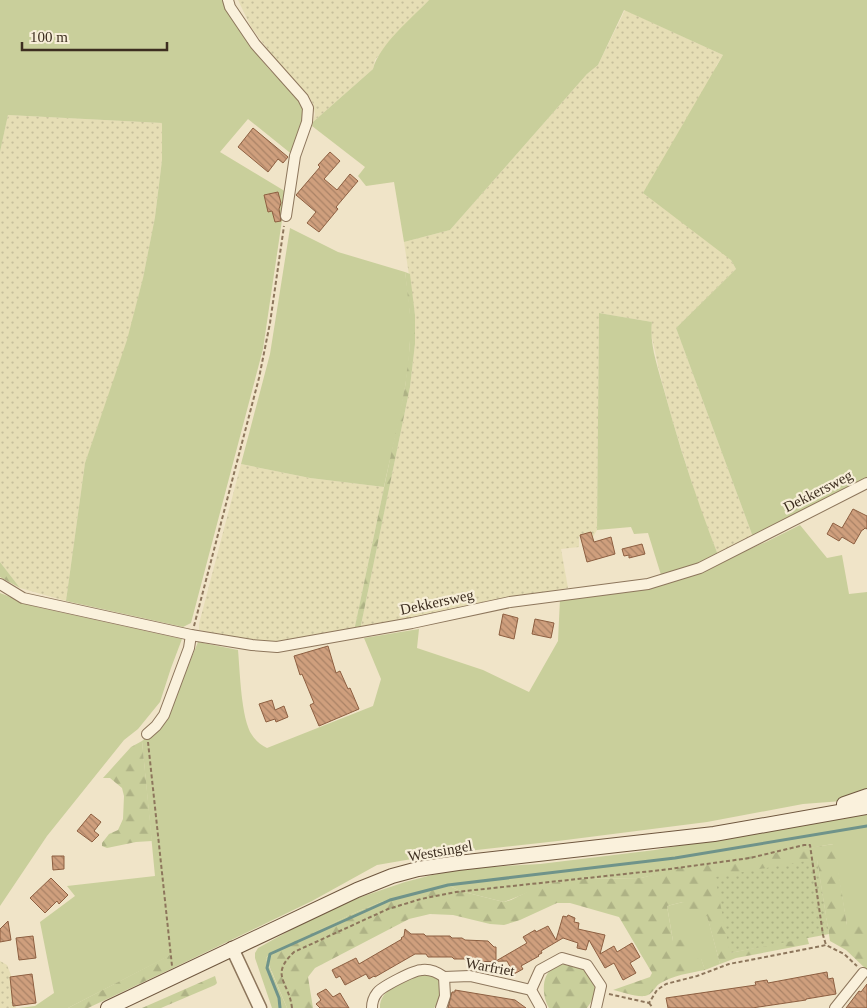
<svg xmlns="http://www.w3.org/2000/svg" width="867" height="1008" viewBox="0 0 867 1008" font-family="'Times New Roman',serif">
	<style>
		.farmland { fill: url(#farmland-dots) }
		.grass { fill: #c9cf9b }
		.forest { fill: url(#forest-firs) }
		.park { fill: url(#park-dots) }
		.lines { fill: none; stroke-linecap: round; stroke-linejoin: round }
		.stream { stroke: #6f938a; stroke-width: 3 }
		.building { fill: url(#building-back-hatch); stroke: #8d5f41 }
		.minor-casing { stroke: #8d765c; stroke-width: 12 }
		.tertiary-casing { stroke: #8d765c; stroke-width: 15 }
		.secondary-casing { stroke: #6f573f; stroke-width: 16 }
		.path { stroke: #8d765c; stroke-width: 2; stroke-dasharray: 4 2.5; stroke-linecap: butt }
		.minor { stroke: #faf1dc; stroke-width: 10 }
		.tertiary { stroke: #faf1dc; stroke-width: 12 }
		.secondary { stroke: #faf1dc; stroke-width: 14 }
		.labels { text-anchor: middle; dominant-baseline: central; stroke-width: 4.5; stroke-linejoin: round; paint-order: stroke }
		.street-label { font-size: 15px; fill: #3d2e20; stroke: #f7eed8 }
	</style>
	<defs>
		<pattern id="farmland-dots" width="8" height="8" patternUnits="userSpaceOnUse" patternTransform="scale(1.25)"><rect width="8" height="8" fill="#e6deb5"/><path d="M2 2h.1M6 6h.1" fill="none" stroke="#c6bf9b" stroke-width="1.8" stroke-linecap="round"/></pattern>
		<pattern id="forest-firs" width="22" height="20" patternUnits="userSpaceOnUse" patternTransform="scale(1.25)"><rect width="22" height="20" fill="#c9cf9b"/><path d="M5 1l3.5 6h-7zM16 11l3.5 6h-7z" fill="#aeb285"/></pattern>
		<pattern id="park-dots" width="8" height="8" patternUnits="userSpaceOnUse" patternTransform="scale(1.25)"><rect width="8" height="8" fill="#c9cf9b"/><path d="M2 2h.1M6 6h.1" fill="none" stroke="#aeb285" stroke-width="1.8" stroke-linecap="round"/></pattern>
		<pattern id="building-back-hatch" width="6" height="6" patternUnits="userSpaceOnUse" patternTransform="scale(1.25)"><rect width="6" height="6" fill="#cf9f7d"/><path d="M-1 5l2 2M0 0l6 6M5-1l2 2" fill="none" stroke="#a98266"/></pattern>
	</defs>
	<rect width="100%" height="100%" fill="#f0e4c8"/>
	<g class="farmland">
		<path d="M 238,0 L 429,0 L 389,42 L 375,60 L 373,69 L 313,122 L 315,114 L 313,104 L 309,96 L 283,70 L 266,47 L 251,27 Z"/>
		<path d="M 625,10 L 723,55 L 716,66 L 731,260 L 736,269 L 676,328 L 753,537 L 718,555 L 700,509 L 672,419 L 658,366 L 651,333 L 652,322 L 599,313 L 597,530 L 593,537 L 579,537 L 579,547 L 561,549 L 568,588 L 527,595 L 360,630 L 410,387 L 415,344 L 415,315 L 404,242 L 450,230 L 587,74 L 598,65 Z"/>
		<path d="M 8,115 L 162,123 L 162,160 L 155,217 L 143,278 L 128,340 L 85,463 L 66,601 L 20,588 L 0,562 L 0,152 Z"/>
		<path d="M 241,464 L 310,478 L 384,487 L 354,631 L 285,643 L 262,642 L 199,630 L 199,624 Z"/>
		<path d="M 0,961 L 7,965 L 11,975 L 12,994 L 16,1008 L 0,1008 Z"/>
	</g>
	<g class="grass">
		<path d="M 0,0 L 226,0 C 239,23 251,49 269,69 C 281,82 295,94 305,108 L 294,156 L 248,119 L 220,152 L 283,190 L 286,193 L 263,349 L 191,623 L 183,627 L 66,601 L 85,463 L 127,340 L 143,278 L 155,217 L 162,160 L 162,123 L 8,115 L 0,152 Z"/>
		<path d="M 429,0 L 867,0 L 867,482 L 753,537 L 676,328 L 736,269 L 731,260 L 643,193 L 723,55 L 624,10 L 598,65 L 587,74 L 450,230 L 404,242 L 394,182 L 366,186 L 358,176 L 365,167 L 312,126 L 313,122 L 373,69 C 379,45 412,18 429,0 Z"/>
		<path d="M 290,228 L 338,252 L 405,272 C 407,286 409,300 410,314 C 413,372 396,431 384,487 L 310,478 L 241,464 L 270,354 Z"/>
		<path d="M 599,313 L 652,322 C 649,344 658,368 664,390 C 679,446 697,501 718,555 L 693,566 L 661,575 L 648,533 L 634,534 L 631,527 L 597,530 Z"/>
		<path d="M 800,525 L 827,558 L 842,555 L 849,594 L 867,592 L 867,794 L 842,801 L 803,804 L 707,822 L 558,841 L 441,854 L 377,865 L 312,901 L 171,969 L 169,956 L 68,1008 L 19,1008 L 35,1006 L 54,993 L 40,922 L 75,896 L 67,886 L 155,876 L 142,741 L 167,717 L 198,642 L 238,650 C 240,671 241,719 252,735 C 256,741 261,745 267,748 L 373,706 L 381,679 L 364,638 L 419,629 L 417,648 L 483,670 L 529,692 L 558,641 L 560,599 L 701,570 L 766,542 Z"/>
		<path d="M 0,593 L 37,607 L 182,639 L 171,668 L 160,702 L 138,729 L 124,740 L 47,836 L 0,906 Z"/>
		<path d="M 867,810 L 867,925 L 847,925 L 833,844 L 662,873 L 641,878 L 577,879 L 551,883 L 504,902 L 460,891 L 448,885 L 381,902 L 354,913 L 270,954 L 266,958 L 268,964 L 287,1008 L 272,1008 L 255,958 L 255,953 L 258,948 L 318,915 L 355,899 L 405,882 L 432,875 L 470,868 L 540,864 L 655,850 Z"/>
		<path d="M 683,902 L 707,915 L 720,964 L 705,970 L 701,959 L 689,962 L 673,941 L 667,906 Z"/>
		<path d="M 424,973 L 439,980 C 440,990 441,1001 434,1008 L 380,1008 C 378,989 409,977 424,973 Z"/>
	</g>
	<g class="forest">
		<path d="M 405,272 L 410,274 L 415,315 L 415,344 L 410,387 L 360,630 L 354,631 L 405,387 L 410,344 L 410,316 Z"/>
		<path d="M 0,562 L 20,588 L 0,577 Z"/>
		<path d="M 142,741 L 152,841 L 136,842 L 107,848 L 102,846 L 102,843 L 109,834 L 118,830 L 123,819 L 124,796 L 122,788 L 110,778 L 103,778 L 131,747 Z"/>
		<path d="M 834,844 L 847,925 L 867,925 L 867,970 L 846,950 L 830,941 L 817,860 L 730,953 L 807,937 L 809,944 L 736,958 L 720,964 L 707,916 L 688,920 L 683,902 L 667,906 L 673,941 L 684,939 L 689,961 L 701,958 L 705,970 C 690,973 673,975 659,984 C 654,988 652,995 645,996 C 635,997 623,992 613,990 L 650,977 L 652,973 L 619,917 L 570,903 L 557,903 L 520,920 L 504,925 L 490,924 L 453,915 L 430,914 L 409,919 L 315,968 L 308,977 L 313,1008 L 287,1008 L 266,958 L 274,951 L 354,913 L 381,902 L 438,887 L 448,885 L 460,891 L 504,902 L 511,900 L 535,888 L 551,883 L 577,879 L 641,878 L 686,866 Z"/>
		<path d="M 170,955 L 171,969 L 88,1008 L 68,1008 Z"/>
		<path d="M 569,964 C 585,967 594,977 597,993 L 587,1008 L 549,1008 C 542,996 540,972 557,966 C 560,964 565,964 569,964 Z"/>
		<path d="M 215,976 L 217,983 L 215,985 L 161,1008 L 142,1008 Z"/>
	</g>
	<path class="park" d="M 817,859 L 829,934 L 730,953 L 715,877 Z"/>
	<g class="lines">
		<path class="stream" d="M 280,1008 L 279,998 L 267,968 L 270,954 L 390,900 L 448,885 L 675,858 L 867,826"/>
	</g>
	<g class="building">
		<path d="M 253,128 L 288,157 L 283,163 L 278,159 L 268,172 L 238,147 Z"/>
		<path d="M 330,152 L 340,161 L 324,179 L 337,190 L 350,174 L 358,181 L 336,207 L 338,209 L 319,232 L 307,223 L 316,212 L 296,195 L 320,167 L 318,165 Z"/>
		<path d="M 278,192 L 281,203 L 279,209 L 281,221 L 275,222 L 272,211 L 268,212 L 264,195 Z"/>
		<path d="M 853,509 L 867,516 L 867,529 L 865,528 L 863,530 L 862,530 L 854,544 L 842,537 L 839,541 L 827,534 L 833,523 L 842,528 Z"/>
		<path d="M 591,532 L 594,542 L 611,537 L 615,554 L 587,562 L 580,535 Z"/>
		<path d="M 642,544 L 645,554 L 629,558 L 629,555 L 624,556 L 622,549 Z"/>
		<path d="M 503,614 L 518,618 L 514,639 L 499,635 Z"/>
		<path d="M 535,619 L 554,623 L 551,638 L 532,634 Z"/>
		<path d="M 328,646 L 336,673 L 340,671 L 348,689 L 350,688 L 359,709 L 319,726 L 310,705 L 314,703 L 302,674 L 300,675 L 294,656 Z"/>
		<path d="M 272,700 L 275,710 L 284,706 L 288,717 L 276,722 L 275,719 L 266,722 L 259,704 Z"/>
		<path d="M 91,814 L 101,822 L 94,831 L 99,835 L 92,842 L 77,831 Z"/>
		<path d="M 52,856 L 64,856 L 64,869 L 53,870 Z"/>
		<path d="M 51,878 L 68,895 L 59,904 L 57,901 L 45,913 L 30,898 Z"/>
		<path d="M 568,915 L 575,918 L 574,922 L 579,923 L 578,929 L 605,935 L 600,954 L 614,946 L 617,952 L 632,943 L 640,957 L 630,963 L 636,973 L 623,980 L 614,963 L 605,968 L 589,940 L 586,950 L 577,948 L 578,943 L 563,938 L 541,951 L 542,953 L 538,955 L 539,956 L 521,966 L 523,969 L 514,974 L 507,961 L 467,962 L 465,959 L 454,959 L 452,957 L 428,957 L 426,954 L 415,954 L 375,977 L 374,976 L 369,979 L 366,974 L 345,985 L 340,976 L 336,978 L 332,970 L 356,958 L 359,964 L 371,957 L 402,939 L 401,938 L 404,936 L 405,929 L 411,934 L 424,934 L 426,936 L 450,936 L 452,938 L 462,938 L 465,940 L 488,941 L 494,947 L 496,947 L 496,961 L 527,943 L 523,937 L 535,930 L 536,932 L 548,926 L 556,940 L 563,916 L 567,917 Z"/>
		<path d="M 8,921 L 11,940 L 0,942 L 0,929 Z"/>
		<path d="M 33,936 L 36,958 L 19,960 L 16,938 Z"/>
		<path d="M 827,972 L 828,979 L 833,978 L 836,994 L 806,999 L 806,1000 L 752,1008 L 668,1008 L 666,998 L 756,985 L 755,982 L 767,980 L 768,983 Z"/>
		<path d="M 32,974 L 36,1003 L 13,1006 L 10,977 Z"/>
		<path d="M 867,984 L 867,1008 L 846,1008 L 859,991 L 861,992 Z"/>
		<path d="M 326,989 L 333,997 L 340,993 L 349,1008 L 320,1008 L 316,1004 L 321,1000 L 317,994 Z"/>
		<path d="M 455,990 L 515,1000 L 526,1008 L 448,1008 L 452,992 L 455,992 Z"/>
	</g>
	<g class="lines">
		<defs>
			<g id="minor">
				<path d="M 228,0 L 230,7 L 255,44 L 303,98 L 308,108 L 307,122 L 295,156 L 286,216"/>
				<path d="M 0,584 L 23,598 L 191,635 L 252,645 L 277,647 L 412,623 L 510,602 L 648,584 L 700,568 L 867,483"/>
				<path d="M 147,734 L 156,726 L 164,715 L 189,648 L 191,635"/>
				<path d="M 372,1008 C 372,1003 373,998 377,993 C 381,987 414,970 422,970 C 430,969 437,972 444,977 L 470,976 L 531,990"/>
				<path d="M 441,1008 L 445,996 L 444,977"/>
				<path d="M 541,1008 L 531,990 L 540,970 L 562,958 L 587,965 L 601,986 L 596,1008"/>
				<path d="M 835,1008 L 863,973"/>
			</g>
			<path id="tertiary" d="M 232,948 L 260,1008"/>
			<g id="secondary">
				<path d="M 844,804 L 867,796"/>
				<path d="M 108,1008 L 357,890 L 392,876 L 418,869 L 458,863 L 714,834 L 867,807"/>
			</g>
		</defs>
		<use href="#minor" class="minor-casing"/>
		<use href="#tertiary" class="tertiary-casing"/>
		<use href="#secondary" class="secondary-casing"/>
		<g class="path">
			<path d="M 194,626 L 259,378 L 270,323 L 284,226"/>
			<path d="M 148,742 L 172,966"/>
			<path d="M 609,994 L 649,1003 L 657,990 L 666,984 L 697,976 L 729,964 L 796,951 L 826,945 L 844,954 L 857,966"/>
			<path d="M 649,1003 L 653,1008"/>
			<path d="M 292,1008 C 289,981 269,976 294,952 L 388,909 L 421,899 L 456,892 L 662,870 L 750,858 L 804,845 L 810,845 L 823,935 L 826,945"/>
		</g>
		<use href="#minor" class="minor"/>
		<use href="#tertiary" class="tertiary"/>
		<use href="#secondary" class="secondary"/>
	</g>
	<g class="labels">
		<g class="street-label">
			<text transform="translate(818 491) rotate(-27)">Dekkersweg</text>
			<text transform="translate(437 602) rotate(-12)">Dekkersweg</text>
			<text transform="translate(440 851) rotate(-10)">Westsingel</text>
			<text transform="translate(490 967) rotate(10)">Warfriet</text>
		</g>
	</g>
	<path d="M22 42v8h145v-8" fill="none" stroke="#3d2e20" stroke-width="2.5"/>
	<text x="30" y="42" font-size="15" fill="#3d2e20" stroke="#f7eed8" stroke-width="4" paint-order="stroke">100 m</text>
</svg>
